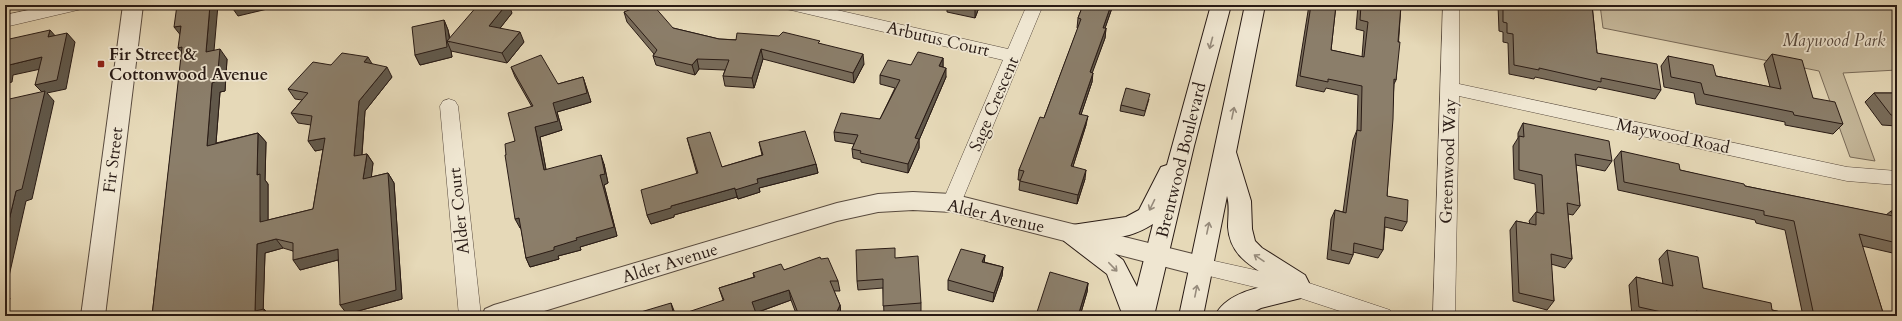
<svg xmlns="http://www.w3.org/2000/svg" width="1902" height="321" viewBox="0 0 1902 321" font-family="Cardo,serif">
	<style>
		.green { fill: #c6b99c; stroke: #786a58 }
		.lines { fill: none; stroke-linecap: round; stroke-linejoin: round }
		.minor-casing { stroke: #584a3e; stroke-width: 1 }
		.tertiary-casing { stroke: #584a3e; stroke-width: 2 }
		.secondary-casing { stroke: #291b15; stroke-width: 2 }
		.minor { fill: #efe6d1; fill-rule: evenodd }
		.tertiary { fill: #efe6d1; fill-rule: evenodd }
		.secondary { fill: #efe6d1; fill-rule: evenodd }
		.wall { fill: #786c5b; stroke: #291b15 }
		.shaded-wall { fill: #61584a; stroke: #291b15 }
		.building { fill: #8b7e6a; stroke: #291b15 }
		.oneway { stroke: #968b7c }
		.poi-dot { fill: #8f2418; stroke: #efe6d1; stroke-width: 1.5 }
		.labels { text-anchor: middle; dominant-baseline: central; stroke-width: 3.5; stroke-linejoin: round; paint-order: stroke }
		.street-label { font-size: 17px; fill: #291b15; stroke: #efe6d1 }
		.park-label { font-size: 17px; font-style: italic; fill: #584a3e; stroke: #efe6d1 }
		.poi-label { font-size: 17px; font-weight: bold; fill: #291b15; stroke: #efe6d1; text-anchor: start }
	</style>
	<rect width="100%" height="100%" fill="#e6d9b8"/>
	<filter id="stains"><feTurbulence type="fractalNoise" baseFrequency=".005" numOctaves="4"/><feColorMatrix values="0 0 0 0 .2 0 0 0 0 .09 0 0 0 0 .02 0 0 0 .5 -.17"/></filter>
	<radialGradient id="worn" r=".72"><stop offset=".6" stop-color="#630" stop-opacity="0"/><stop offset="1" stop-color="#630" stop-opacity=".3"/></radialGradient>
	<path class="green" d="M 1600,5 L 1897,5 L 1897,70 L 1843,73 L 1875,161 L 1850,157 L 1819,71 L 1603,28 Z"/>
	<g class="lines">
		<defs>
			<g id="minor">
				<path d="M 52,5 L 84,5 L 82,9 L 5,27 L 5,15 Z"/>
				<path d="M 783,5 L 815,5 L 1008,49 L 1027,5 L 1043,5 L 959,208 L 952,211 L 945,208 L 942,203 L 1003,60 L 791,10 L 785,9 Z"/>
				<path d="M 1443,5 L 1459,5 L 1459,84 L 1847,167 L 1897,171 L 1897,185 L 1847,181 L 1459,96 L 1455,316 L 1433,316 Z"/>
				<path d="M 449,99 L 455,101 L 458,106 L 481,316 L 459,316 L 440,106 L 443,101 Z"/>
				<path d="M 1201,258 L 1300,280 L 1390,310 L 1393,316 L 1355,316 L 1300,298 L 1201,274 L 1194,272 L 1191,266 L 1194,260 Z"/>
			</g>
			<g id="tertiary">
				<path d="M 123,5 L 143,5 L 105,316 L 81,316 Z"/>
				<path d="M 913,192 L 952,194 L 1201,256 L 1209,259 L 1213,266 L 1209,273 L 1201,276 L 952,212 L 913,210 L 878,212 L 837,221 L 528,316 L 482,316 L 485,309 L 494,305 L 837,203 L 878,194 Z"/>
			</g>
			<g id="secondary">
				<path d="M 1211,5 L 1231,5 L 1194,146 L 1154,316 L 1123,316 L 1107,274 L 1064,241 L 1060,234 L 1064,227 L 1072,225 L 1126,217 L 1139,210 L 1161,167 L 1167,165 ZM 1153,224 L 1137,287 L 1123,260 L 1097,240 C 1120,237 1133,237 1153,224 Z"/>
				<path d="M 1245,5 L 1265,5 L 1236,152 L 1251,201 L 1252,229 L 1255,241 L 1262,248 L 1305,275 L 1312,289 L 1309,296 L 1261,308 L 1245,316 L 1215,316 C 1225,294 1256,288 1278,283 C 1255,268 1230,258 1228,227 C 1228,217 1230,206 1227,196 L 1203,316 L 1179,316 Z"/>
			</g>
		</defs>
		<use href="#minor" class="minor-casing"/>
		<use href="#tertiary" class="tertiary-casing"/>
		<use href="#secondary" class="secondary-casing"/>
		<use href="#minor" class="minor"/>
		<use href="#tertiary" class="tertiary"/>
		<use href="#secondary" class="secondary"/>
	</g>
	<g class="wall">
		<path d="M 907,5 L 928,5 L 926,9 Z"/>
		<path d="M 947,5 L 980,5 L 975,18 L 947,12 Z"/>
		<path d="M 1083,5 L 1113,5 L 1105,28 L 1106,28 L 1105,38 L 1092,72 L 1092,82 L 1081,114 L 1086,125 L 1073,166 L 1085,179 L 1077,204 L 1019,190 L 1020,180 L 1018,180 L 1019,170 L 1044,118 L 1078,28 L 1077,28 L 1078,18 Z"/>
		<path d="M 1309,5 L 1336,5 L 1331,50 L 1362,57 L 1364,31 L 1356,29 L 1358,5 L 1401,5 L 1396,80 L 1394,84 L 1387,196 L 1407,222 L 1402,231 L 1385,227 L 1383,250 L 1378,258 L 1353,252 L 1353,255 L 1349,264 L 1327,259 L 1331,219 L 1335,210 L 1343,212 L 1353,140 L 1357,130 L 1358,95 L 1326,88 L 1324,92 L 1296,86 Z"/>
		<path d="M 1498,5 L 1592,5 L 1597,53 L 1661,90 L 1655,99 L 1598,87 L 1596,90 L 1535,77 L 1534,79 L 1509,74 L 1508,43 L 1503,42 L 1503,32 L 1499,31 Z"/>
		<path d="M 624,12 L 673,28 L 719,39 L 821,44 L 864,64 L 854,83 L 763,59 L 754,88 L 725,86 L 723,76 L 725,70 L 699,69 L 695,75 L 656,65 L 653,56 L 654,54 L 627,22 Z"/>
		<path d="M 512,13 L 500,28 L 524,42 L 507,63 L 451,51 L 452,57 L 420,65 L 415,55 L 444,20 L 448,30 L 450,38 Z"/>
		<path d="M 214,51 L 227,59 L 225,91 L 220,92 L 216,143 L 258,133 L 266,142 L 265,180 L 268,184 L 268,220 L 313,209 L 323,149 L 315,151 L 311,125 L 298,123 L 291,113 L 302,100 L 295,99 L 288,89 L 331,65 L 372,64 L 392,77 L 365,111 L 362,155 L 367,154 L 373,163 L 371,177 L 388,173 L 394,183 L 402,299 L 347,314 L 338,260 L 300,270 L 293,251 L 283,248 L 265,253 L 263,309 L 152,316 L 182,53 Z"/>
		<path d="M 1772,54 L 1813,98 L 1843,124 L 1833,134 L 1785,125 L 1785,122 L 1696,104 L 1694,93 L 1664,87 L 1661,66 L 1668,56 L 1716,76 L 1770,87 L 1764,64 Z"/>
		<path d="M 943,58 L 943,67 L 946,77 L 919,140 L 919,148 L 908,173 L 861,162 L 861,160 L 853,158 L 852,149 L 854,144 L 835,141 L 834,132 L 880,119 L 895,88 L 880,84 L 880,75 L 911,65 Z"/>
		<path d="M 511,67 L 558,84 L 583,77 L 591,102 L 557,112 L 562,130 L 540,137 L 546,170 L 604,164 L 608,183 L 604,185 L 617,236 L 580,247 L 581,250 L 558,256 L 559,259 L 530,267 L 526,258 L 521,228 L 520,228 L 506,155 L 515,141 L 532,107 L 515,77 Z"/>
		<path d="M 1874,93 L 1897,93 L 1897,126 L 1882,125 L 1865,102 Z"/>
		<path d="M 1149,99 L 1144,116 L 1120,111 L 1121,105 Z"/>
		<path d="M 1523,123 L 1612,161 L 1605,171 L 1576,165 L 1580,206 L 1573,215 L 1568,214 L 1572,259 L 1565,268 L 1551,264 L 1554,301 L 1547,310 L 1513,301 L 1510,230 L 1516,221 L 1530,224 L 1529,221 L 1536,212 L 1537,212 L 1535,184 L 1514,179 L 1513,146 L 1518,138 L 1518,133 Z"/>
		<path d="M 687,138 L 722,167 L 762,155 L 759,142 L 816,164 L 818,173 L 759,188 L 760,192 L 738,199 L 737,197 L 674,215 L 674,217 L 651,224 L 647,215 L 697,174 Z"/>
		<path d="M 1621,151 L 1680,170 L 1745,186 L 1886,215 L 1891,211 L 1897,212 L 1897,254 L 1862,246 L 1884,316 L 1803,316 L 1785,230 L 1756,223 L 1755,220 L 1618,190 L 1614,160 Z"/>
		<path d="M 1667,250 L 1703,288 L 1772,310 L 1798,316 L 1636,316 L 1632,315 L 1629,285 L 1636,277 L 1663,284 L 1659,259 Z"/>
		<path d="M 985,255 L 984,262 L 1003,267 L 1002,276 L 993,302 L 948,290 L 948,280 Z"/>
		<path d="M 895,258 L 921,303 L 921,312 L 884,315 L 883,288 L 858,290 L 857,281 Z"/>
		<path d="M 821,259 L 838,281 L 840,291 L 834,291 L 840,305 L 841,316 L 797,316 L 791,300 L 756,313 L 723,300 L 719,288 L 754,277 L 753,273 L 784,270 Z"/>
		<path d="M 1088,283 L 1087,292 L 1080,316 L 1037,316 L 1037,312 Z"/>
	</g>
	<g class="shaded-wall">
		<path d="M 210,5 L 218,5 L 213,62 L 206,52 Z"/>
		<path d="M 235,5 L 280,5 L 280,6 L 238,16 L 231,6 Z"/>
		<path d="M 506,5 L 509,5 L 512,13 L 494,36 L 489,26 Z"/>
		<path d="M 976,5 L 980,5 L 975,18 L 975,8 Z"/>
		<path d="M 1111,5 L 1113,5 L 1102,37 L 1103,28 Z"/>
		<path d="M 444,20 L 448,30 L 450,42 L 447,41 L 451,51 L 452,57 L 420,65 L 415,55 Z"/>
		<path d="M 181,26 L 182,37 L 174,27 Z"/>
		<path d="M 1106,28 L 1105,38 L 1089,82 L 1090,72 Z"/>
		<path d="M 50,30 L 58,39 L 48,37 Z"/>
		<path d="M 520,32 L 524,42 L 507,63 L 502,53 Z"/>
		<path d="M 67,33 L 75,42 L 66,89 L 47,93 L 54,101 L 32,199 L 26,201 L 5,294 L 10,298 L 5,316 L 5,237 L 16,191 L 44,94 L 35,85 Z"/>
		<path d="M 182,47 L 186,58 L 178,48 Z"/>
		<path d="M 220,49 L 227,59 L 225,91 L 220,92 L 215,155 L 207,146 L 212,83 Z"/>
		<path d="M 761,49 L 763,59 L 754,88 L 752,78 Z"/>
		<path d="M 863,54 L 864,64 L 854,83 L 853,73 Z"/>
		<path d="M 42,57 L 50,67 L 13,75 L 12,82 L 5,84 L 5,66 Z"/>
		<path d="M 368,57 L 374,67 L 364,62 Z"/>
		<path d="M 943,58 L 943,67 L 939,66 Z"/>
		<path d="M 697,59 L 699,69 L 695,75 L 692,65 Z"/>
		<path d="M 387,67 L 392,77 L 365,111 L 361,166 L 354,156 L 359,101 Z"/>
		<path d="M 946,68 L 946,77 L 919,140 L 919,148 L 908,173 L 908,164 L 915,138 Z"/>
		<path d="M 1093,73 L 1092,82 L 1078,124 L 1079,114 Z"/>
		<path d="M 583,77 L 591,102 L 557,112 L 562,130 L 540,137 L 548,180 L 544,170 L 535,127 L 553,103 Z"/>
		<path d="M 1088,116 L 1086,125 L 1070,176 L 1071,166 Z"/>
		<path d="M 258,133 L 266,142 L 265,180 L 268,184 L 268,231 L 260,222 L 257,175 Z"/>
		<path d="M 325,138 L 331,148 L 315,151 L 308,141 Z"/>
		<path d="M 367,154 L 373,163 L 370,189 L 363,179 Z"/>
		<path d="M 601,155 L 604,164 L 608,183 L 604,185 L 617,236 L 580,247 L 581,250 L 558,256 L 559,259 L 530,267 L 526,258 L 576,238 L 600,175 Z"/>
		<path d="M 816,164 L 818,173 L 759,188 L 760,192 L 738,199 L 735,190 L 757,179 Z"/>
		<path d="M 1086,170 L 1085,179 L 1077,204 L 1078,195 Z"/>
		<path d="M 388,173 L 394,183 L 402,299 L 347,314 L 340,305 Z"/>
		<path d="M 735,188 L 737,197 L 674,215 L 674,217 L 651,224 L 647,215 L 671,206 Z"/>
		<path d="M 519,218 L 524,227 L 520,228 L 515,219 Z"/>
		<path d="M 276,239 L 283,248 L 265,253 L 263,316 L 255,311 L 257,244 Z"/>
		<path d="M 338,249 L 345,258 L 300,270 L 293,260 Z"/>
		<path d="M 985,255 L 984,264 L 982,262 Z"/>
		<path d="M 1003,267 L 1002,276 L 993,302 L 994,293 Z"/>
		<path d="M 1088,283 L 1087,292 L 1080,316 L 1078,316 Z"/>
		<path d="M 789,290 L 791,300 L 755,313 L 752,302 Z"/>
		<path d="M 671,303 L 675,313 L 675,316 L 674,316 Z"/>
		<path d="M 840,305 L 841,316 L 835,316 Z"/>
		<path d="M 264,309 L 271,316 L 264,316 Z"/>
		<path d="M 800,312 L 801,316 L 798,316 L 798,313 Z"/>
	</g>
	<g class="building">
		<path d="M 177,5 L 210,5 L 206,52 L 220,49 L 217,81 L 212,83 L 207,146 L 258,133 L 257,175 L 260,174 L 260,222 L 313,209 L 325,138 L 308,141 L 312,116 L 291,113 L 308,93 L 288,89 L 313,62 L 331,65 L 342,53 L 368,57 L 364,62 L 387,67 L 359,101 L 354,156 L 367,154 L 363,179 L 388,173 L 396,290 L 340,305 L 338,249 L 293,260 L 293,243 L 276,239 L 257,244 L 255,311 L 264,309 L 264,316 L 152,316 L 182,47 L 178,48 L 181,26 L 174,27 Z"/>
		<path d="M 478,5 L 506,5 L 489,26 L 520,32 L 502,53 L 447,41 Z"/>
		<path d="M 641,5 L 653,5 L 673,28 L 719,39 L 736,40 L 737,33 L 779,36 L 783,32 L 820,41 L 818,43 L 863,54 L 853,73 L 761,49 L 752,78 L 723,76 L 729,60 L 697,59 L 692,65 L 653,56 L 657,50 L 624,12 Z"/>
		<path d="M 962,5 L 976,5 L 975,8 Z"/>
		<path d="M 1083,5 L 1111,5 L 1103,28 L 1106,28 L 1090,72 L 1093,73 L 1079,114 L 1088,116 L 1071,166 L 1086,170 L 1078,195 L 1020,181 L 1024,171 L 1019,170 L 1040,117 L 1044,118 L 1081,19 L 1078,18 Z"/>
		<path d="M 1311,5 L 1336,5 L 1331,50 L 1364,57 L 1368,22 L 1360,20 L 1361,5 L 1401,5 L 1398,42 L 1400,42 L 1396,80 L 1394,79 L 1393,119 L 1387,196 L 1408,200 L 1407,222 L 1385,217 L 1383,250 L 1354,243 L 1353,255 L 1331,250 L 1335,210 L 1346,213 L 1357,130 L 1361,131 L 1362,86 L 1328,79 L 1328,82 L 1300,76 Z"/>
		<path d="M 1503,5 L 1592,5 L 1597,53 L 1657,64 L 1661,90 L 1601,78 L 1601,82 L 1539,68 L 1539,70 L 1514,65 L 1513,34 L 1507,33 L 1507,23 L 1503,22 Z"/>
		<path d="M 444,20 L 447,47 L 415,55 L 412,27 Z"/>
		<path d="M 50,30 L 48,37 L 67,33 L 57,80 L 35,85 L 42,57 L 5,66 L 5,40 Z"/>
		<path d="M 918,52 L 943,58 L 939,66 L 946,68 L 915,138 L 919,139 L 908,164 L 860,153 L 861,151 L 852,149 L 858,135 L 834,132 L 841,113 L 880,119 L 900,80 L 880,75 L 888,60 L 911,65 Z"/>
		<path d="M 1772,54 L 1802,60 L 1813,98 L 1835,102 L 1843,124 L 1794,115 L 1793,112 L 1704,94 L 1701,83 L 1671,77 L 1668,56 L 1713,65 L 1716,76 L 1781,89 Z"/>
		<path d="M 541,55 L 558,84 L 583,77 L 587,93 L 553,103 L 558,121 L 535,127 L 544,170 L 601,155 L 605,174 L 600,175 L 614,227 L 576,238 L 577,240 L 554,247 L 554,250 L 526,258 L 519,218 L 515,219 L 505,155 L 506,155 L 505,144 L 515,141 L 508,113 L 533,106 L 511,67 Z"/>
		<path d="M 1126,88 L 1150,94 L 1145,111 L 1121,105 Z"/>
		<path d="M 45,91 L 22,189 L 16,191 L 5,237 L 5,100 Z"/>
		<path d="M 1874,93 L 1897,93 L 1897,116 L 1891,115 Z"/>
		<path d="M 1523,123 L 1609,141 L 1612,161 L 1575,154 L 1580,206 L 1567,203 L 1572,259 L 1551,254 L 1554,301 L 1519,293 L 1516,221 L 1536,225 L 1536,212 L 1544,214 L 1542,175 L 1519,170 L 1519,136 L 1524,137 Z"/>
		<path d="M 805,131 L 816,164 L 757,179 L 758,183 L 735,190 L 735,188 L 671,206 L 671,208 L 647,215 L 641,190 L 698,173 L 687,138 L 710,132 L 722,167 L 763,155 L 759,142 Z"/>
		<path d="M 1621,151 L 1679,164 L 1680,170 L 1744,184 L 1745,186 L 1893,216 L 1891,211 L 1897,212 L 1897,243 L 1859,234 L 1884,316 L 1814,316 L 1794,221 L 1764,215 L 1764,211 L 1624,182 Z"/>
		<path d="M 895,248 L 895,258 L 918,256 L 921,303 L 883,306 L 883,279 L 857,281 L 856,250 Z"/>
		<path d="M 961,249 L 985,255 L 982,262 L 1003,267 L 994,293 L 948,280 Z"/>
		<path d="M 1667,250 L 1698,257 L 1703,288 L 1771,303 L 1772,310 L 1798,316 L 1717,316 L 1696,311 L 1696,316 L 1666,316 L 1666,313 L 1639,307 L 1636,277 L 1673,286 Z"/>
		<path d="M 820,257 L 821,259 L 828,258 L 838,281 L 830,281 L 840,305 L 835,316 L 802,316 L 800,312 L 798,313 L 789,290 L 752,302 L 757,316 L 676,316 L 724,300 L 719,288 L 755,277 L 753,273 L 781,264 L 784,270 Z"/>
		<path d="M 1050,272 L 1088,283 L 1078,316 L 1050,316 L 1037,312 Z"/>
		<path d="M 671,303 L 674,316 L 634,316 L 634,314 Z"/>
	</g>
	<defs><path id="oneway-shaft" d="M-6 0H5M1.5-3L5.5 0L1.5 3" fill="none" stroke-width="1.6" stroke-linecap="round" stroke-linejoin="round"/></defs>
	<g class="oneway">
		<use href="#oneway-shaft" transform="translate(1211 43) rotate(105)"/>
		<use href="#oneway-shaft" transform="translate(1233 113) rotate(-78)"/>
		<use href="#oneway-shaft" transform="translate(1152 205) rotate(116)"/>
		<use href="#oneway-shaft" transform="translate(1208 228) rotate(-78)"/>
		<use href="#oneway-shaft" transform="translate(1259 258) rotate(-146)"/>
		<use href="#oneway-shaft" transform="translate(1113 267) rotate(46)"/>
		<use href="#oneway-shaft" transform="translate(1196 291) rotate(-79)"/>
	</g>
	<rect class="poi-dot" x="97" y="60" width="8" height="8" rx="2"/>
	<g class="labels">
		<g class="street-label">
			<text transform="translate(938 39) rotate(13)">Arbutus Court</text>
			<text transform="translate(994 104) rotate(-67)">Sage Crescent</text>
			<text transform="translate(1673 136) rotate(12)">Maywood Road</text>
			<text transform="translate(113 160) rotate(-83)">Fir Street</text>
			<text transform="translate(1181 160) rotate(-76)">Brentwood Boulevard</text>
			<text transform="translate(1448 161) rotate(-88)">Greenwood Way</text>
			<text transform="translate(459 211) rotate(-96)">Alder Court</text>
			<text transform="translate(996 216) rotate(13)">Alder Avenue</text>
			<text transform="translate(670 263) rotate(-17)">Alder Avenue</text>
		</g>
		<g class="park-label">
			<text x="1834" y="40">Maywood Park</text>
		</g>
		<g class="poi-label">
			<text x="109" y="54">Fir Street &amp;<tspan x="109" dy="20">Cottonwood Avenue</tspan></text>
		</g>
	</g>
	<rect width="1902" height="321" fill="none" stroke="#e6d9b8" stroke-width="20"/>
	<rect x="6" y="6" width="1890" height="309" fill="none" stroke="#291b15" stroke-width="2"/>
	<rect x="10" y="10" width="1882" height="301" fill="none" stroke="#291b15"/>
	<rect width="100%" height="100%" filter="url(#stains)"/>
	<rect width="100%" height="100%" fill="url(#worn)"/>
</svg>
